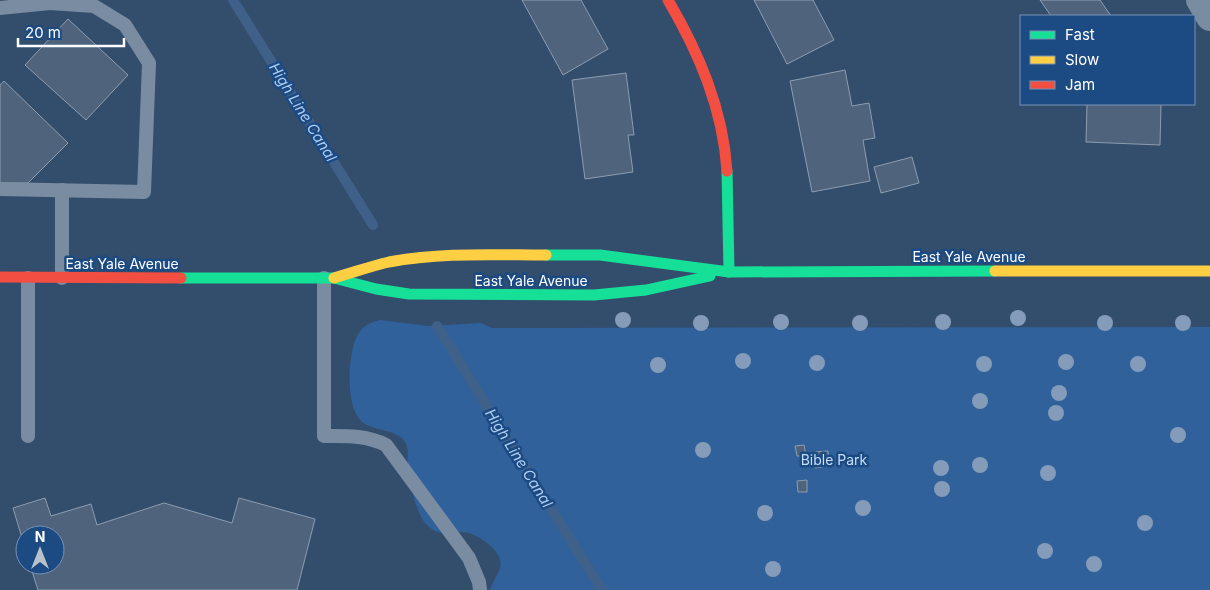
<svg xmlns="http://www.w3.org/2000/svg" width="1210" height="590" viewBox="0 0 1210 590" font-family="Inter,sans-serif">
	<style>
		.green { fill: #30619b }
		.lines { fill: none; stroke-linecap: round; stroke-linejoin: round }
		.stream { stroke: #3f6189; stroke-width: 10 }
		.building { fill: #4f647c; stroke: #8d9db0 }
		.lane { stroke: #798ca2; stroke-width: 14 }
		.street { stroke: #798ca2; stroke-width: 28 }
		.fast { stroke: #16e098; stroke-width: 11 }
		.slow { stroke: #ffcf43; stroke-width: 11 }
		.jam { stroke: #f24e42; stroke-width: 11 }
		.tree { fill: #849cb9 }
		.labels { text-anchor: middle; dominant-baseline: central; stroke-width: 5; stroke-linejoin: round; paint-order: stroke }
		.street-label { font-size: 14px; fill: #fff; stroke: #1c4a83 }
		.park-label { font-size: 14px; fill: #c6ddf8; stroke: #1c4a83 }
		.water-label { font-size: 15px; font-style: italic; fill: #adcdf2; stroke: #1c4a83 }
	</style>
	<rect width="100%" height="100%" fill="#334d6c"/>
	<path class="green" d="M 380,320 L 428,326 L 481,323 L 492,328 L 1210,327 L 1210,590 L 490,590 C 493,579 506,567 498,555 C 491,544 477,534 464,532 C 447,530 441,539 426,524 C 416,514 409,480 408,466 C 407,459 409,451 406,444 C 398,427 372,433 360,420 C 345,404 347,346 361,330 C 366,324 373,322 380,320 Z"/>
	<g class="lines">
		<g class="stream">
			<path d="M 233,0 L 373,225"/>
			<path d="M 437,326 L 602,590"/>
		</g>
	</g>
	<g class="building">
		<path d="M 522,0 L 581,0 L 608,49 L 563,75 Z"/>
		<path d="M 754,0 L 813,0 L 834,40 L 787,64 Z"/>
		<path d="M 1040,0 L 1100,0 L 1111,16 L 1051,16 Z"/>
		<path d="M 68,19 L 128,75 L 86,120 L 25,65 Z"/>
		<path d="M 845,70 L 852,106 L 869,103 L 875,138 L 863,140 L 870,181 L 812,192 L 790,81 Z"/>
		<path d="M 626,73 L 634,135 L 628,135 L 633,172 L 585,179 L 572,80 Z"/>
		<path d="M 4,81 L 68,143 L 28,183 L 0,183 L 0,85 Z"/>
		<path d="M 1087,104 L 1161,104 L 1160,145 L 1086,142 Z"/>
		<path d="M 912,157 L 919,183 L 881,193 L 874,167 Z"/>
		<path d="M 804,445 L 806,456 L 797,456 L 795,446 Z"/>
		<path d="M 828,451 L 829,466 L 815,468 L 814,452 Z"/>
		<path d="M 807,480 L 807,492 L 798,492 L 797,481 Z"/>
		<path d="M 45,498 L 51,516 L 91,504 L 97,525 L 164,503 L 232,523 L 239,498 L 315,519 L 297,590 L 38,590 L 30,565 L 55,565 L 55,535 L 25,535 L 25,548 L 13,508 Z"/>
	</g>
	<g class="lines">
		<g class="lane">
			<path d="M 0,8 L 50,3 L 94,6 L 125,25 L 149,63 L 144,192 L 0,189"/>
			<path d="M 62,190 L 62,278"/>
			<path d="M 28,278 L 28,436"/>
			<path d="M 324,278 L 324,436 C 346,436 366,435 386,445 L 469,558 L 479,582 L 480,590"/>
		</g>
		<path class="street" d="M 1200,0 L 1210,17"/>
		<g class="fast">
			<path d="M 727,171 L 729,272"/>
			<path d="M 546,255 L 600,255 L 729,272 L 995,271"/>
			<path d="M 181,278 L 334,278 L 376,289 L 409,294 L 594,295 L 646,290 L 710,276"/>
		</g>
		<g class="slow">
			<path d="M 995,271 L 1210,271"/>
			<path d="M 334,278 C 352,273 371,266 389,262 C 440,252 495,255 546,255"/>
		</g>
		<g class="jam">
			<path d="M 668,0 C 699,53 723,109 727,171"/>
			<path d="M 0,277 L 181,278"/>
		</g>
	</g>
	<g class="tree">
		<circle cx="1018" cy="318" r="8"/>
		<circle cx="623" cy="320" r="8"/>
		<circle cx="781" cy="322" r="8"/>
		<circle cx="943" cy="322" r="8"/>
		<circle cx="701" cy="323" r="8"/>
		<circle cx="860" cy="323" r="8"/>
		<circle cx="1105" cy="323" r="8"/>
		<circle cx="1183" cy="323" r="8"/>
		<circle cx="743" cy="361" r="8"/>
		<circle cx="1066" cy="362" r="8"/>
		<circle cx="817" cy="363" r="8"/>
		<circle cx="984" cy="364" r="8"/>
		<circle cx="1138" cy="364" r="8"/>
		<circle cx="658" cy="365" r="8"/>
		<circle cx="1059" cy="393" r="8"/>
		<circle cx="980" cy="401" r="8"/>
		<circle cx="1056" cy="413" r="8"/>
		<circle cx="1178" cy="435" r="8"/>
		<circle cx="703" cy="450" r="8"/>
		<circle cx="980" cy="465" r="8"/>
		<circle cx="941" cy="468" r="8"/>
		<circle cx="1048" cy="473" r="8"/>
		<circle cx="942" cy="489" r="8"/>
		<circle cx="863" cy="508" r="8"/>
		<circle cx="765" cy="513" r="8"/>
		<circle cx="1145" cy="523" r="8"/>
		<circle cx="1045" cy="551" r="8"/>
		<circle cx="1094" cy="564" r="8"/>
		<circle cx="773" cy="569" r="8"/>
	</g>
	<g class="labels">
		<g class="street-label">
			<text x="969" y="256">East Yale Avenue</text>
			<text x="122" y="263">East Yale Avenue</text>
			<text x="531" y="280">East Yale Avenue</text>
		</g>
		<g class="park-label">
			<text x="834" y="459">Bible Park</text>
		</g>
		<g class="water-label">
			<text transform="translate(303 112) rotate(58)">High Line Canal</text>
			<text transform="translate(519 458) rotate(58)">High Line Canal</text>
		</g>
	</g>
	<rect x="1020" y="15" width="175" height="90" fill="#1c4a83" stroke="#7792b5"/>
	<rect x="1030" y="31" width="25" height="8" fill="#16e098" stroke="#7792b5"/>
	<text x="1065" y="40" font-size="15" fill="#ffffff">Fast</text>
	<rect x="1030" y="56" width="25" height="8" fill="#ffcf43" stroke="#7792b5"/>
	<text x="1065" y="65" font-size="15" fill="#ffffff">Slow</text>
	<rect x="1030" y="81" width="25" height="8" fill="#f24e42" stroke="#7792b5"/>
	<text x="1065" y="90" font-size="15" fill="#ffffff">Jam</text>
	<g transform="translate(40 550)"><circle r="24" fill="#1c4a83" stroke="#7792b5"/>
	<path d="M0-4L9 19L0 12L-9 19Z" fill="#b8c1cc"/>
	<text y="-8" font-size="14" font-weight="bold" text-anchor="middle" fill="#ffffff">N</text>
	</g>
	<path d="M18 38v8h106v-8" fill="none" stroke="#ffffff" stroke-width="2.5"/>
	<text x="25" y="38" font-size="15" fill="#ffffff" stroke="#1c4a83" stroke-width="4" paint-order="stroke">20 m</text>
</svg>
